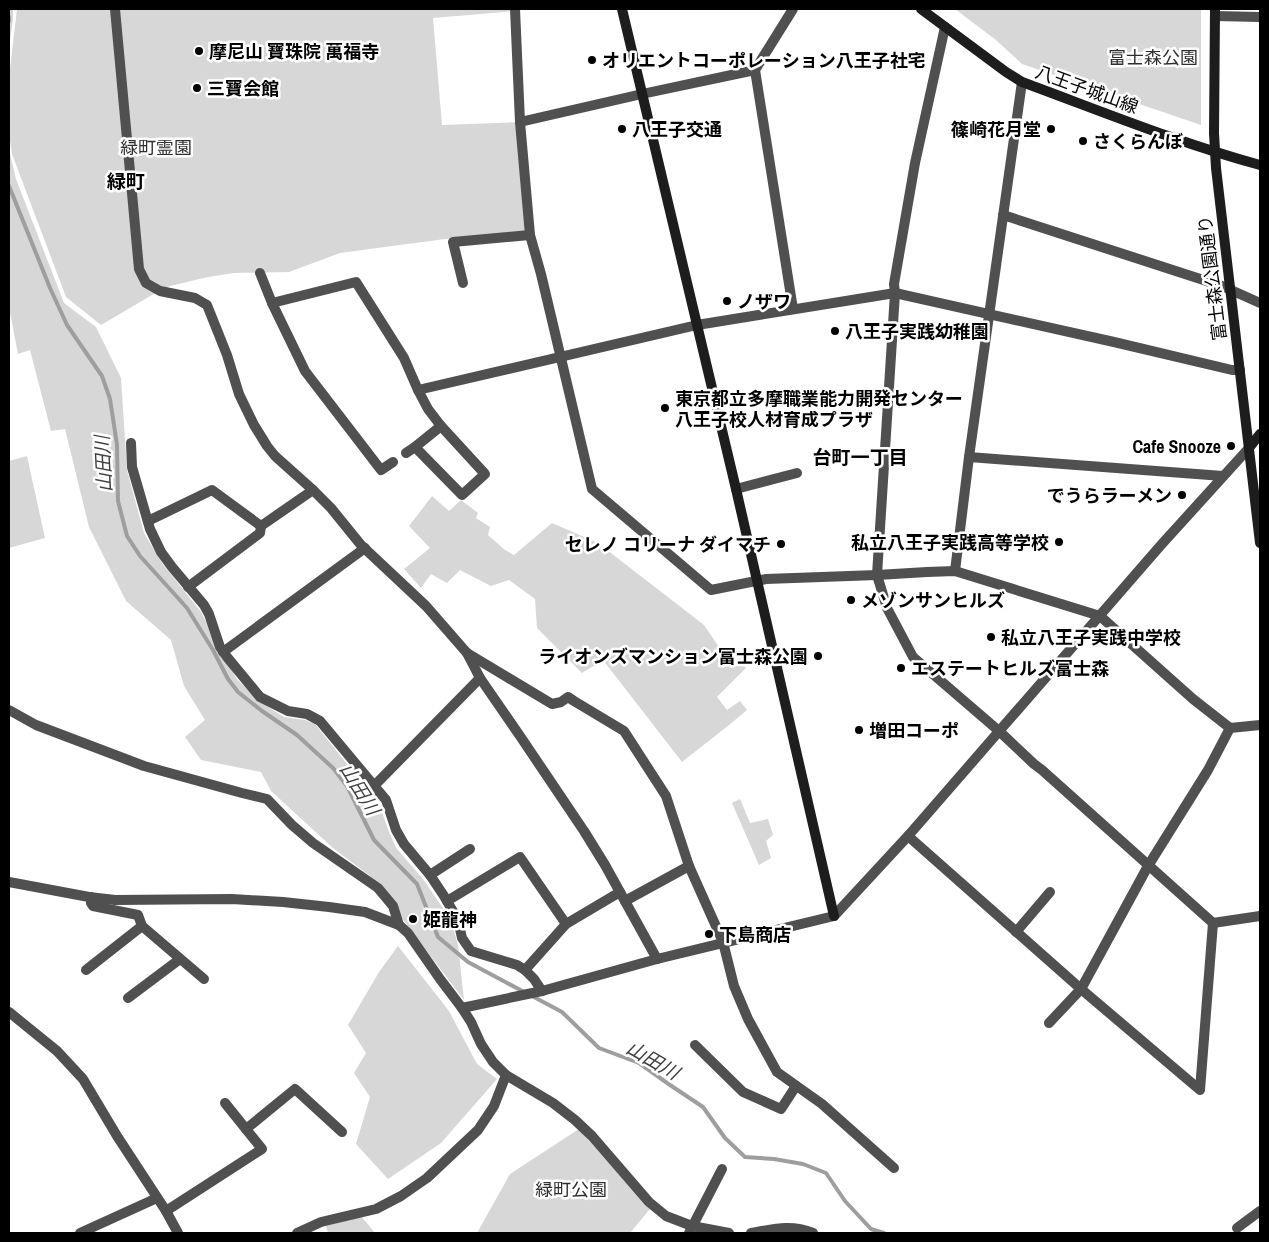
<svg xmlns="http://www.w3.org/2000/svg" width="1269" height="1242" viewBox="0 0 1269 1242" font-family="'Archivo Narrow','Noto Sans JP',sans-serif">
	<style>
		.green { fill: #d7d7d7 }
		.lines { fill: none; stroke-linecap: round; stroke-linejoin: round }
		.stream { stroke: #9e9e9e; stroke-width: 4 }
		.street { stroke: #505050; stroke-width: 10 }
		.secondary { stroke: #1d1d1d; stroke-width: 10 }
		.poi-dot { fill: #000; stroke: #fff; stroke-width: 2 }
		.labels { text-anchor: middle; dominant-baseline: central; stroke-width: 5; stroke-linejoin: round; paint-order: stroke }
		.poi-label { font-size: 18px; font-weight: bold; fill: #000; stroke: #fff; text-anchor: start }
		.park-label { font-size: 18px; fill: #2e2e2e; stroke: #fff }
		.street-label { font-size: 18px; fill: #000; stroke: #fff }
		.neighbourhood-label { font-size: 19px; font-weight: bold; fill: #000; stroke: #fff }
		.water-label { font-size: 19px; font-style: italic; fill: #3f3f3f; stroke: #fff }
	</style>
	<rect width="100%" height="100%" fill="#fff"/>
	<g class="green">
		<path d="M 9,9 L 13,9 L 13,19 L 9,48 Z"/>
		<path d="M 17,9 L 515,9 L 515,11 L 433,18 L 442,125 L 520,122 L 530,235 L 445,239 L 340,253 L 289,272 L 234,273 L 208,277 L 170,286 L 152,295 L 101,325 L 66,297 L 12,154 L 9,134 L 10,69 Z"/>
		<path d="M 955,9 L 1201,9 L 1201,125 L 1022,64 L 996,40 Z"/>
		<path d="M 9,150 L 16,179 L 64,303 L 96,327 L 121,378 L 127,470 L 144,533 L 162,563 L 201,612 L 236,678 L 260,702 L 284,717 L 305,720 L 315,724 L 379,804 L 389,832 L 397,849 L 423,879 L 451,920 L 458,945 L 464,1000 L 370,876 L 333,848 L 271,791 L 261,772 L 201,760 L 185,737 L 205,720 L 184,686 L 171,640 L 126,601 L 89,527 L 65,429 L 51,431 L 30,350 L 18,354 L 9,307 Z"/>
		<path d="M 27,456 L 45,538 L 9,548 L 9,461 Z"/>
		<path d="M 432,496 L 449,511 L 461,500 L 478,513 L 476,518 L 490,527 L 488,535 L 505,550 L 514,555 L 552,523 L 598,543 L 704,625 L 725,656 L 734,660 L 740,658 L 746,668 L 717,697 L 727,710 L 740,701 L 747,710 L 729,725 L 682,762 L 603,660 L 582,673 L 537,628 L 535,599 L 509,580 L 491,586 L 460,570 L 447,583 L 431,574 L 421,588 L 404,569 L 430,548 L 409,526 Z"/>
		<path d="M 740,799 L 750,823 L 768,819 L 773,835 L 766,841 L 771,858 L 759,865 L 732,803 Z"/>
		<path d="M 398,946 L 449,1011 L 477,1064 L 497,1079 L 441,1143 L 388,1179 L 356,1144 L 370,1097 L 354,1073 L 366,1053 L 348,1025 L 379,972 Z"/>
		<path d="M 579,1129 L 650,1209 L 630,1233 L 477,1233 L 510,1174 Z"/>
		<path d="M 361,1216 L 375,1233 L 328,1233 L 326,1226 Z"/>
	</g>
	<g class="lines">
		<g class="stream">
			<path d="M 9,17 L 9,21"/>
			<path d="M 9,186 L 50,288 L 67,325 L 102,376 L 110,399 L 117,445 L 118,501 L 127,536 L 140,556 L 187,608 L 213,650 L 228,679 L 238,692 L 262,711 L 297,735 L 333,768 L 347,786 L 374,840 L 417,884 L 438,937 L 468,962 L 526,993"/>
			<path d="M 532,996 L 562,1012 L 599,1048 L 639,1063 L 670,1085 L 703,1107 L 725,1138 L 745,1157 L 774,1159 L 803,1164 L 826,1173 L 845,1201 L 871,1229 L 884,1233"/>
		</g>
		<g class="street">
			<path d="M 115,9 L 139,269 L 146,283 L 160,291 L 195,298 L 207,305 L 227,355 L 239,394 L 254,425 L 267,446 L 275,456 L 313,490 L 331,508 L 361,545 L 426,606 L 467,653 L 480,678 L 520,736 L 584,831 L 605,865 L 657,959"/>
			<path d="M 515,9 L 520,122 L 530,235 L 541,274 L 592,489 L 711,590 L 766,579 L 877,575 L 927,572 L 955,571 L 1100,616 L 1193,699 L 1230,728 L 1260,725"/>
			<path d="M 793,9 L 755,70 L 793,309"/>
			<path d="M 1215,16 L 1260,17"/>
			<path d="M 945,27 L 915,163 L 894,284 L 895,293 L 877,575 L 887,608 L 913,657 L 999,731 L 1034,764 L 1042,770 L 1213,923"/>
			<path d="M 520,122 L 642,94 L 755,70"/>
			<path d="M 1003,215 L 1222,286 L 1260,303"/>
			<path d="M 260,273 L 272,303"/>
			<path d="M 463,283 L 453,242 L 530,235"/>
			<path d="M 131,443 L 132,467 L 150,529 L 161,552 L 172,567 L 204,605 L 209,614 L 220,647 L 227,657 L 260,697 L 288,711 L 307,714 L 320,721 L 386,800 L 396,830 L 404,844 L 430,875 L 444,896 L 458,920 L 462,938 L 471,951 L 517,965 L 525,970 L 534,979 L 542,991"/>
			<path d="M 415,447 L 462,495 L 485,474 L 441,426 L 428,409 L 418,390"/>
			<path d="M 406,453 L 415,447 L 441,426"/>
			<path d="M 969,457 L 1223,476"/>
			<path d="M 393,462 L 381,470 L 305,371 L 272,303 L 356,282 L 404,358 L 418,390 L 697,325 L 895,293 L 1114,342 L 1232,370 L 1240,370"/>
			<path d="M 736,489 L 797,473"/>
			<path d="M 148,521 L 212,490 L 261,526"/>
			<path d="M 955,571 L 969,457 L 1022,82"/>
			<path d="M 188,587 L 260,533 L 261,526 L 313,490"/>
			<path d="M 223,652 L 365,548"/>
			<path d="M 467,653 L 552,704 L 561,702 L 568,697 L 574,701 L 624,731 L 666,796 L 689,866"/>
			<path d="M 9,710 L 36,725 L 144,766 L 242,793 L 267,799 L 292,825 L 313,843 L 378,888 L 393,906 L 399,925"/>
			<path d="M 374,786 L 480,678"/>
			<path d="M 908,836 L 1081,989 L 1200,1090 L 1213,923"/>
			<path d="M 430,875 L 470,849"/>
			<path d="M 9,882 L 89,897 L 115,900 L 232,899 L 283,902 L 329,907 L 365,912 L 399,925 L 408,933 L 440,979 L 462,1008 L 471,1022 L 481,1044 L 493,1062 L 506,1075 L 553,1103 L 575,1120 L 592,1136 L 649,1202 L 666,1216 L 692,1226 L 729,1233"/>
			<path d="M 91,897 L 91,903 L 93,906 L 138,915 L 142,926 L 204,979"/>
			<path d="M 447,901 L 520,857 L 566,924"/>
			<path d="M 625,901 L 689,866 L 723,942 L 734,986 L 748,1019 L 777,1072 L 822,1104 L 894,1168"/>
			<path d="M 1213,923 L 1260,916"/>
			<path d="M 1016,932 L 1050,892"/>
			<path d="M 86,970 L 142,926"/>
			<path d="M 525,970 L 566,924 L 620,892"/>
			<path d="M 128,998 L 180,959"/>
			<path d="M 462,1008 L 542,991 L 657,959 L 834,916 L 908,836 L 1161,545 L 1249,448"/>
			<path d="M 9,1012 L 57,1051 L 83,1079 L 117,1136 L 166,1211 L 178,1233"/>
			<path d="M 1049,1023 L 1081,989 L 1148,866 L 1208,770 L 1230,728"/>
			<path d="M 695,1045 L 743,1092 L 781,1109 L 796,1086"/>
			<path d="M 246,1129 L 295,1089 L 342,1132"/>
			<path d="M 166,1211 L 262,1149 L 225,1103"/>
			<path d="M 1237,1228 L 1260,1211"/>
			<path d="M 80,1233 L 157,1198"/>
			<path d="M 297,1233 L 321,1222 L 376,1209 L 401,1196 L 427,1178 L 478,1130 L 494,1106 L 506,1075"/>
			<path d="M 689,1233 L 722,1169"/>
			<path d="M 751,1233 C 774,1229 791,1224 813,1233"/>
		</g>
		<g class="secondary">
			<path d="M 622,9 L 736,489 L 834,916"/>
			<path d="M 921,9 L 1006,72 L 1022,82 C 1101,111 1179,143 1260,165"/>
			<path d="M 1215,9 L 1214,133 L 1216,168 L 1260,543"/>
			<path d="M 1249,448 L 1260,434"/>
		</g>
	</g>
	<g class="poi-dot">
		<circle cx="199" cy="51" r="5"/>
		<circle cx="592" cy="60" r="5"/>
		<circle cx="197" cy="88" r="5"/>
		<circle cx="622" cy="129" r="5"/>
		<circle cx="1051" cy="129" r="5"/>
		<circle cx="1083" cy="141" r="5"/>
		<circle cx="727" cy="301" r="5"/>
		<circle cx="835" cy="331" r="5"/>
		<circle cx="665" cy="408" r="5"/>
		<circle cx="1231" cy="446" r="5"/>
		<circle cx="1182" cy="495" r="5"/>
		<circle cx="1059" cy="542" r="5"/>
		<circle cx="781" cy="544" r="5"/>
		<circle cx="851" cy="600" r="5"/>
		<circle cx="991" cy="637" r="5"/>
		<circle cx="818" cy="656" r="5"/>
		<circle cx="901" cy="668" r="5"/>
		<circle cx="859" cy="730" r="5"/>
		<circle cx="413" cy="919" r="5"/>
		<circle cx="709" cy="934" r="5"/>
	</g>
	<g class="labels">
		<g class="poi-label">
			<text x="209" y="51">摩尼山 寶珠院 萬福寺</text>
			<text x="602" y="60">オリエントコーポレーション八王子社宅</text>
			<text x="207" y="88">三寶会館</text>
			<text x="632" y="129">八王子交通</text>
			<text x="1041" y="129" text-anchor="end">篠崎花月堂</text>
			<text x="1093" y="141">さくらんぼ</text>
			<text x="737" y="301">ノザワ</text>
			<text x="845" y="331">八王子実践幼稚園</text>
			<text x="675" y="398">東京都立多摩職業能力開発センター<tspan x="675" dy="21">八王子校人材育成プラザ</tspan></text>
			<text x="1221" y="446" text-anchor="end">Cafe Snooze</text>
			<text x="1172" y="495" text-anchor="end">でうらラーメン</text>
			<text x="1049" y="542" text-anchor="end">私立八王子実践高等学校</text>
			<text x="771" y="544" text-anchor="end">セレノ コリーナ ダイマチ</text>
			<text x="861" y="600">メゾンサンヒルズ</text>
			<text x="1001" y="637">私立八王子実践中学校</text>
			<text x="808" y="656" text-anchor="end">ライオンズマンション富士森公園</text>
			<text x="911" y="668">エステートヒルズ富士森</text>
			<text x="869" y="730">増田コーポ</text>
			<text x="423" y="919">姫龍神</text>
			<text x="719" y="934">下島商店</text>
		</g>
		<g class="park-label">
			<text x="1153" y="57">富士森公園</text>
			<text x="156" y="147">緑町霊園</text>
			<text x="571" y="1189">緑町公園</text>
		</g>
		<g class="street-label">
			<text transform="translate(1087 89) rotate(20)">八王子城山線</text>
			<text transform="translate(1212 278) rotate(-97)">富士森公園通り</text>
		</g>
		<g class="neighbourhood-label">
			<text x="126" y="181">緑町</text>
			<text x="860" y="457">台町一丁目</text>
		</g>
		<g class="water-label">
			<text transform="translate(103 464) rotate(-93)">山田川</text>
			<text transform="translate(360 789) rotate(58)">山田川</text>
			<text transform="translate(653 1060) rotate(30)">山田川</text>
		</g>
	</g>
	<rect width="1269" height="1242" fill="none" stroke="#000000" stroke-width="20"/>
</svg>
